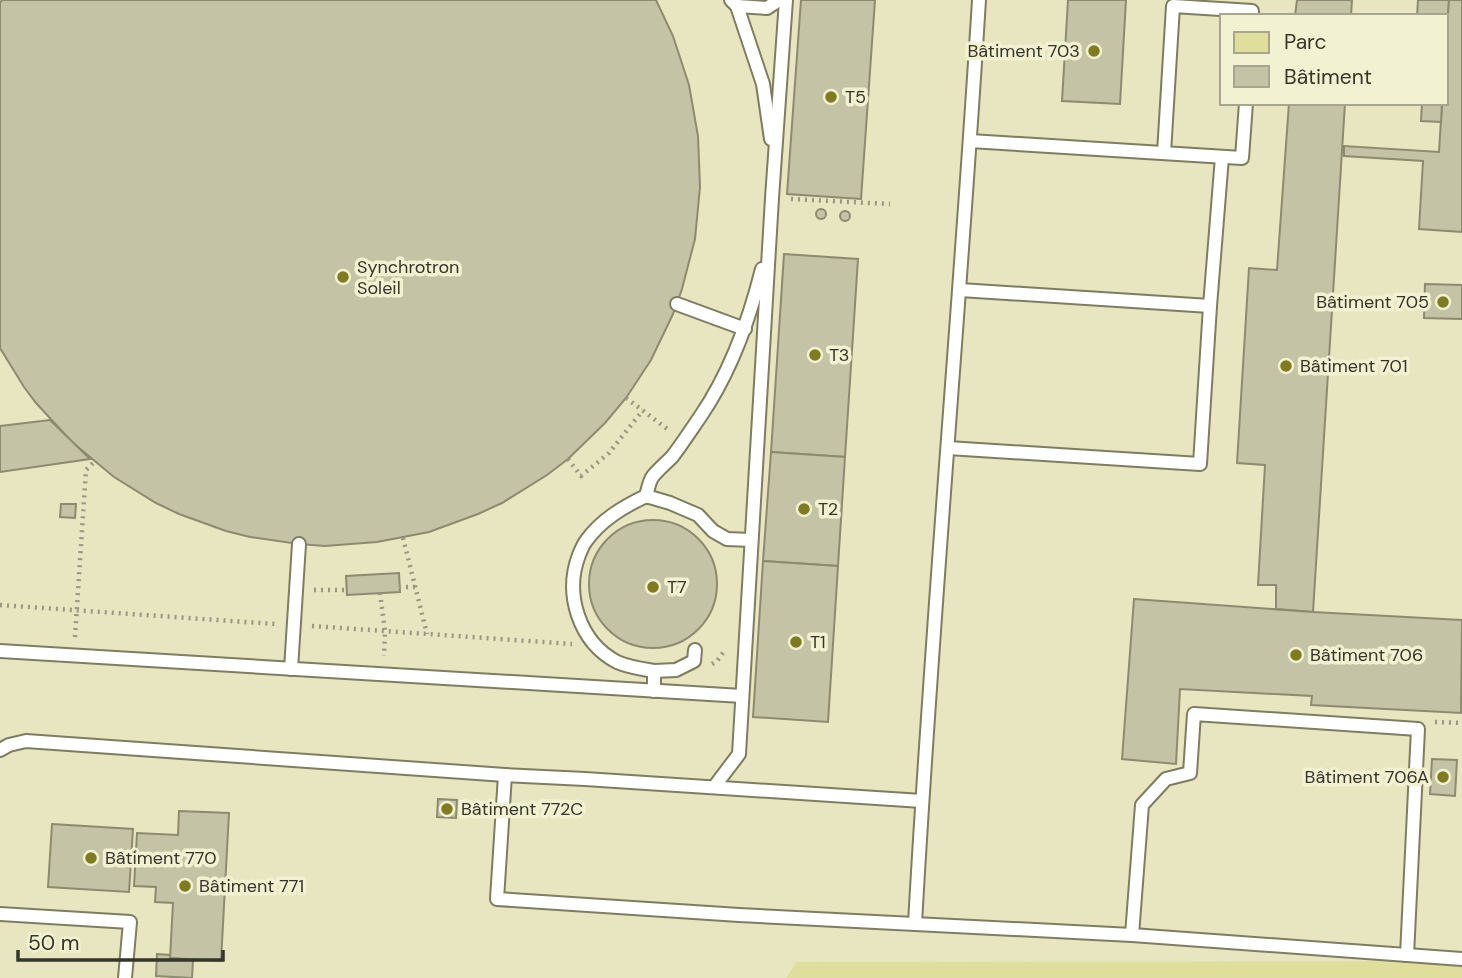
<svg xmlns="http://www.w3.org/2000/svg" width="1462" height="978" viewBox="0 0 1462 978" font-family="'DM Sans',sans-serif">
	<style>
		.built { fill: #e7e6c1; fill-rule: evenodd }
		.green { fill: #e0de9d }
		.building { fill: #c4c3a5; stroke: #8c8b6f; stroke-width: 2 }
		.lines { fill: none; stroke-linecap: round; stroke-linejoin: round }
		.lane-casing { stroke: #7e7d61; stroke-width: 16 }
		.path { stroke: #989882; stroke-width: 4.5; stroke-dasharray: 2 5; stroke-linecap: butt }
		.lane { stroke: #fff; stroke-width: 12 }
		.poi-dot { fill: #7f7b21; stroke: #f2f1d2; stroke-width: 2.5 }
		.labels { text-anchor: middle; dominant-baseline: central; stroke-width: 7; stroke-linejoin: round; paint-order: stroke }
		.poi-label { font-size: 18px; fill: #353529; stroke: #f2f1d2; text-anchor: start }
	</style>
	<rect width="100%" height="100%" fill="#f2f1d2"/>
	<path class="built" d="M 0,0 L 1462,0 L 1462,961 L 796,962 L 786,978 L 0,978 ZM 1222,16 L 1446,16 L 1446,103 L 1222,103 Z"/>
	<path class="green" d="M 1462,961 L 1462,978 L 786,978 L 796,962 Z"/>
	<g class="building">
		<path d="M 2,0 L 656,0 L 673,36 L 689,85 L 698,136 L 700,187 L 695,239 L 682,289 L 673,314 L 651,360 L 626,398 L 605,423 L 568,459 L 547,475 L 502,503 L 478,514 L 429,532 L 377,542 L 325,546 L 299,544 L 250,537 L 226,531 L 179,514 L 156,503 L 114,477 L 72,442 L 36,403 L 24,387 L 0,348 L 0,3 Z"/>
		<path d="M 801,0 L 875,0 L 861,199 L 787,194 Z"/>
		<path d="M 1068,0 L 1126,0 L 1120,104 L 1062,101 Z"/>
		<path d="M 1297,0 L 1352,0 L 1351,16 L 1295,16 Z"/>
		<path d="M 1418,0 L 1449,0 L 1448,21 L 1446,21 L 1446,16 L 1417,16 Z"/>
		<path d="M 1449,0 L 1462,0 L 1462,232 L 1419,229 L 1423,161 L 1344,156 L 1344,146 L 1439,152 L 1442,103 L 1446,103 L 1446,40 Z"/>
		<path d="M 1289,103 L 1345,103 L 1313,612 L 1276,609 L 1276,585 L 1258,585 L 1265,465 L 1237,463 L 1249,268 L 1277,270 Z"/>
		<path d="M 1422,103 L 1442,103 L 1441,122 L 1421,121 Z"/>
		<circle cx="821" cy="214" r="5"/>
		<circle cx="845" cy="216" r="5"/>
		<path d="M 784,254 L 858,259 L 845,457 L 771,452 Z"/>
		<path d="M 1425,284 L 1462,285 L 1462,319 L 1424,318 Z"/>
		<path d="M 50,420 L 90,459 L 0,472 L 0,426 Z"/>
		<path d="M 771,452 L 845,457 L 838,566 L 763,561 Z"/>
		<path d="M 61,504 L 76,504 L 75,518 L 60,517 Z"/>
		<circle cx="653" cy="584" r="64"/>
		<path d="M 763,561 L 838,566 L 828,722 L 753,717 Z"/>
		<path d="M 399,573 L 400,592 L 347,595 L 346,576 Z"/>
		<path d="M 1134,599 L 1313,612 L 1462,620 L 1461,713 L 1311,705 L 1312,696 L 1180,689 L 1176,764 L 1122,759 Z"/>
		<path d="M 1432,759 L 1457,760 L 1455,796 L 1430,794 Z"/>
		<path d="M 438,799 L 457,800 L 456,818 L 437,817 Z"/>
		<path d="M 179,811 L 229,813 L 221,961 L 170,958 L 173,903 L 155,902 L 156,887 L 134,886 L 137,833 L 178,835 Z"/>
		<path d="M 52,824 L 133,829 L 129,892 L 48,887 Z"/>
		<path d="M 157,954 L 170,955 L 170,958 L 193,960 L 192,978 L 156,976 Z"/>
	</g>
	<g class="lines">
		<defs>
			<g id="lane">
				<path d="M 731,0 L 737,6 L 763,84 L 771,139"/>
				<path d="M 737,6 L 767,8 L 779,0"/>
				<path d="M 970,141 L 1242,158 L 1246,103"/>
				<path d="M 1164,153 L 1173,6 L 1252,11 L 1252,16"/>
				<path d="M 960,290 L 1210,306 L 1222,157"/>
				<path d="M 677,304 L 745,329"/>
				<path d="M 948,448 L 1200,464 L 1210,306"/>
				<path d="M 646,496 C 648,490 649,481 653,476 C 659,469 666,463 672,457 C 682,444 691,430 700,417 C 731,372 749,321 762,269"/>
				<path d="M 0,651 L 742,696"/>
				<path d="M 291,669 L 299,544"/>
				<path d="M 654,671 L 676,670 L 694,661 L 695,650"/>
				<path d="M 654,691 L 654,671 C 642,669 628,667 617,662 C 579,642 564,594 579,555 C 581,550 583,545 586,541 C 601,520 623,507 646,496 L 670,503 L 698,515 L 713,531 L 727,539 L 751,540"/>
				<path d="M 0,750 L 9,745 L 26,741 L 505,775 L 585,779 L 922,801"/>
				<path d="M 505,775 L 497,899 L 739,915 L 1132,935 L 1462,959"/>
				<path d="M 714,787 L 739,754 L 772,198 L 786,0"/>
				<path d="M 0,914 L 130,922 L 125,978"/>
				<path d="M 915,924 C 932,616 960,308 979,0"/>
				<path d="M 1132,935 L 1142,805 L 1166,779 L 1190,773 L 1194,714 L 1418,729 L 1407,955"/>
			</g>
		</defs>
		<use href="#lane" class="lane-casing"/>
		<g class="path">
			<path d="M 791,199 L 890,204"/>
			<path d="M 626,398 L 670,431"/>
			<path d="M 568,459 L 581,476 L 609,453 L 643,410"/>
			<path d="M 403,538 L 427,634"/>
			<path d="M 399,587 L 415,587"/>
			<path d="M 314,590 L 347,590"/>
			<path d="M 380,593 L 385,631 L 384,656"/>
			<path d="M 0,605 L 275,624"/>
			<path d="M 312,626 L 572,644"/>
			<path d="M 75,637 L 86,470 L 94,462"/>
			<path d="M 712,664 L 717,661 L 725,650"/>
			<path d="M 1435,722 L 1462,723"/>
		</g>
		<use href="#lane" class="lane"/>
	</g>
	<g class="poi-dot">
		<circle cx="1094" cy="51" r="7"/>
		<circle cx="831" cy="97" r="7"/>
		<circle cx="343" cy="277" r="7"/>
		<circle cx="1443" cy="302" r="7"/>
		<circle cx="815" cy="355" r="7"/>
		<circle cx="1286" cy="366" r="7"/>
		<circle cx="804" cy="509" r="7"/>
		<circle cx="653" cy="587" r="7"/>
		<circle cx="796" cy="642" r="7"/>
		<circle cx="1296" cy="655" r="7"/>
		<circle cx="1443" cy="777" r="7"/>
		<circle cx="447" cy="809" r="7"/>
		<circle cx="91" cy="858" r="7"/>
		<circle cx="185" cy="886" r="7"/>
	</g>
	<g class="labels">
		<g class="poi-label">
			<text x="1080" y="51" text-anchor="end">Bâtiment 703</text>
			<text x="845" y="97">T5</text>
			<text x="357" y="267">Synchrotron<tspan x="357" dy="21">Soleil</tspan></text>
			<text x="1429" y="302" text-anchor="end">Bâtiment 705</text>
			<text x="829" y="355">T3</text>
			<text x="1300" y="366">Bâtiment 701</text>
			<text x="818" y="509">T2</text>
			<text x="667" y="587">T7</text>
			<text x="810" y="642">T1</text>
			<text x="1310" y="655">Bâtiment 706</text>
			<text x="1429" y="777" text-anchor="end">Bâtiment 706A</text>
			<text x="461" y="809">Bâtiment 772C</text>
			<text x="105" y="858">Bâtiment 770</text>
			<text x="199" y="886">Bâtiment 771</text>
		</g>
	</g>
	<rect x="1220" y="14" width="228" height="91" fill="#f2f1d2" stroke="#a6a68e" stroke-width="2"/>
	<rect x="1234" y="32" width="35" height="21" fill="#e0de9d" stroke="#a6a68e" stroke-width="2"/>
	<text x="1284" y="49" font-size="21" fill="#353529">Parc</text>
	<rect x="1234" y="66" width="35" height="21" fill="#c4c3a5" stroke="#a6a68e" stroke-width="2"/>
	<text x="1284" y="84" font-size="21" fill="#353529">Bâtiment</text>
	<path d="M18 950v10h205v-10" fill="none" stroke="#353529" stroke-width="3.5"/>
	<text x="28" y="950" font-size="21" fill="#353529" stroke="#f2f1d2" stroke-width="5" paint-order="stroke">50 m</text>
</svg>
